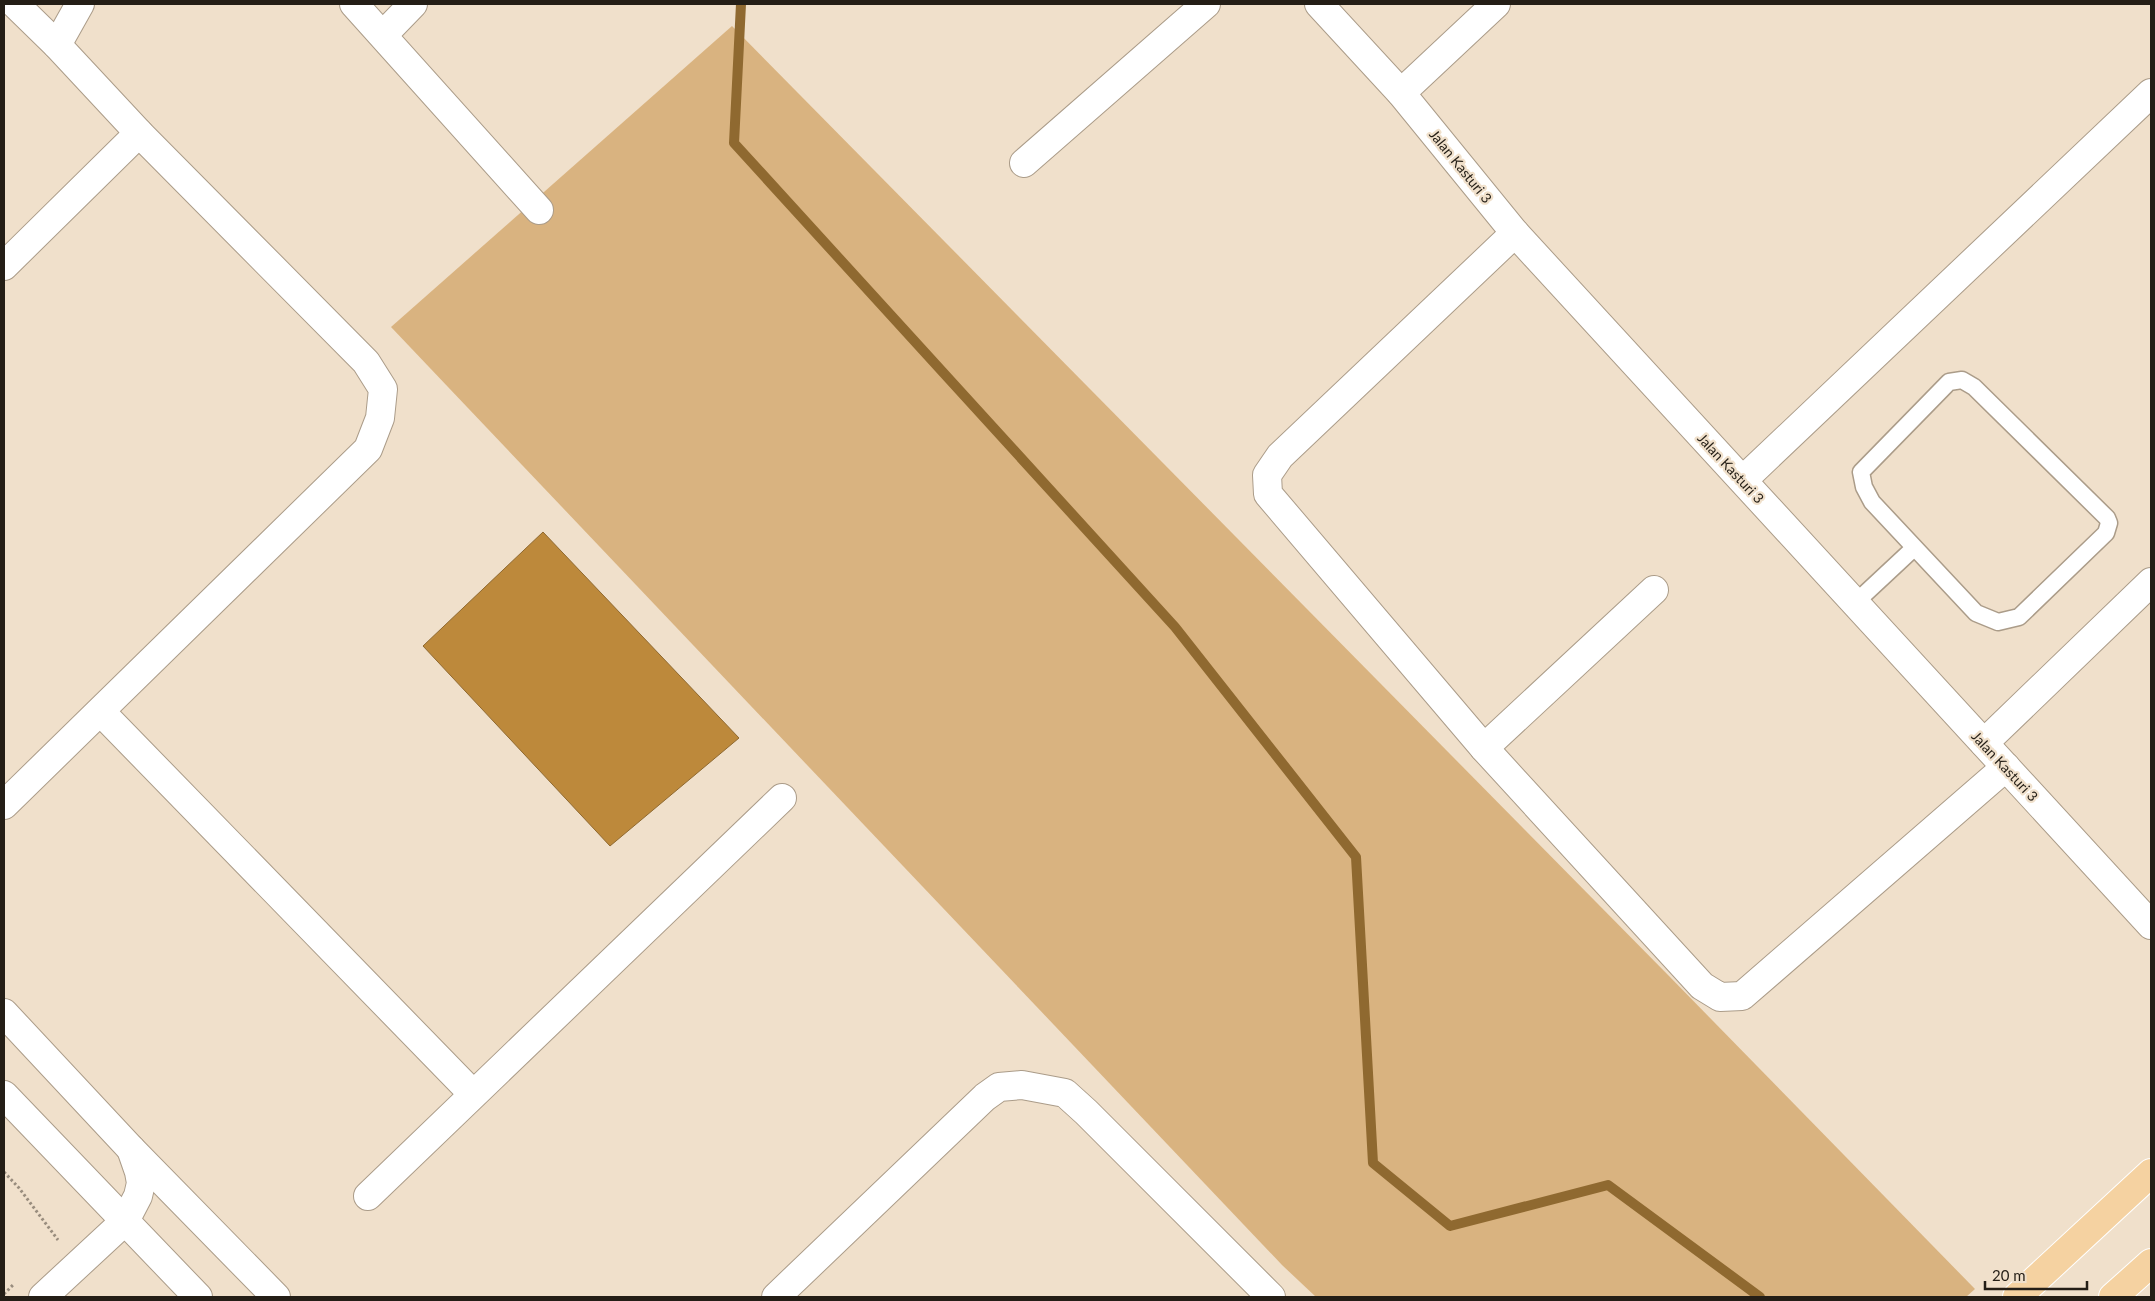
<svg xmlns="http://www.w3.org/2000/svg" width="2155" height="1301" viewBox="0 0 2155 1301" font-family="Lato,sans-serif">
	<style>
		.green { fill: #d9b380 }
		.water { fill: #bd893b; stroke: #8f6930 }
		.lines { fill: none; stroke-linecap: round; stroke-linejoin: round }
		.stream { stroke: #8f6930; stroke-width: 10 }
		.service-casing { stroke: #ab9c89; stroke-width: 19 }
		.minor-casing { stroke: #ab9c89; stroke-width: 30 }
		.tertiary-casing { stroke: #ab9c89; stroke-width: 30 }
		.primary-casing { stroke: #fff; stroke-width: 30 }
		.path { stroke: #998d7e; stroke-width: 3; stroke-dasharray: 2.5 2.5; stroke-linecap: butt }
		.service { stroke: #fff; stroke-width: 16 }
		.minor { stroke: #fff; stroke-width: 28 }
		.tertiary { stroke: #fff; stroke-width: 28 }
		.primary { stroke: #f5d2a1; stroke-width: 28 }
		.labels { text-anchor: middle; dominant-baseline: central; stroke-width: 4.5; stroke-linejoin: round; paint-order: stroke }
		.street-label { font-size: 14px; fill: #241e16; stroke: #f0e0cb }
	</style>
	<rect width="100%" height="100%" fill="#f0e0cb"/>
	<path class="green" d="M 732,26 L 1669,976 L 1975,1289 L 1966,1297 L 1316,1297 L 1282,1265 L 391,327 Z"/>
	<path class="water" d="M 543,532 L 739,738 L 610,846 L 423,646 Z"/>
	<g class="lines">
		<path class="stream" d="M 741,4 L 734,143 L 1175,627 L 1356,857 L 1373,1163 L 1450,1226 L 1608,1185 L 1760,1297"/>
		<defs>
			<g id="service">
				<path d="M 1962,380 L 1974,387 L 2107,518 L 2109,523 L 2106,533 L 2019,617 L 1998,622 L 1976,613 L 1872,502 L 1864,487 L 1861,472 L 1949,382 Z"/>
				<path d="M 1855,603 L 1914,548"/>
			</g>
			<g id="minor">
				<path d="M 354,4 L 539,210"/>
				<path d="M 1319,4 L 1401,93 L 1515,233 L 2151,925"/>
				<path d="M 383,35 L 413,4"/>
				<path d="M 57,45 L 80,4"/>
				<path d="M 1401,93 L 1496,4"/>
				<path d="M 1024,163 L 1206,4"/>
				<path d="M 1515,233 L 1280,456 L 1267,475 L 1268,494 L 1484,748 L 1702,986 L 1720,997 L 1742,996 L 2006,767"/>
				<path d="M 4,266 L 139,133"/>
				<path d="M 1743,480 L 2151,93"/>
				<path d="M 101,712 L 473,1094"/>
				<path d="M 1984,743 L 2151,582"/>
				<path d="M 1484,748 L 1654,590"/>
				<path d="M 4,805 L 368,449 L 380,418 L 383,389 L 366,362 L 139,133 L 57,45 L 15,4"/>
				<path d="M 368,1196 L 782,798"/>
				<path d="M 43,1297 L 125,1221 L 138,1196 L 141,1183 L 139,1172 L 131,1149"/>
				<path d="M 776,1297 L 985,1097 L 999,1087 L 1022,1085 L 1065,1093 L 1086,1112 L 1271,1297"/>
			</g>
			<g id="tertiary">
				<path d="M 4,1013 L 131,1149 L 276,1297"/>
				<path d="M 4,1095 L 198,1297"/>
			</g>
			<g id="primary">
				<path d="M 2017,1297 L 2151,1173"/>
				<path d="M 2113,1297 L 2151,1263"/>
			</g>
		</defs>
		<use href="#service" class="service-casing"/>
		<use href="#minor" class="minor-casing"/>
		<use href="#tertiary" class="tertiary-casing"/>
		<use href="#primary" class="primary-casing"/>
		<g class="path">
			<path d="M 4,1172 L 19,1188 L 58,1240"/>
			<path d="M 4,1294 L 14,1284"/>
		</g>
		<use href="#service" class="service"/>
		<use href="#minor" class="minor"/>
		<use href="#tertiary" class="tertiary"/>
		<use href="#primary" class="primary"/>
	</g>
	<g class="labels">
		<g class="street-label">
			<text transform="translate(1461 166) rotate(51)">Jalan Kasturi 3</text>
			<text transform="translate(1731 468) rotate(47)">Jalan Kasturi 3</text>
			<text transform="translate(2005 766) rotate(47)">Jalan Kasturi 3</text>
		</g>
	</g>
	<rect width="2155" height="1301" fill="none" stroke="#241e16" stroke-width="10"/>
	<path d="M1985 1281v8h102v-8" fill="none" stroke="#241e16" stroke-width="2.5"/>
	<text x="1992" y="1281" font-size="15" fill="#241e16" stroke="#f0e0cb" stroke-width="4" paint-order="stroke">20 m</text>
</svg>
